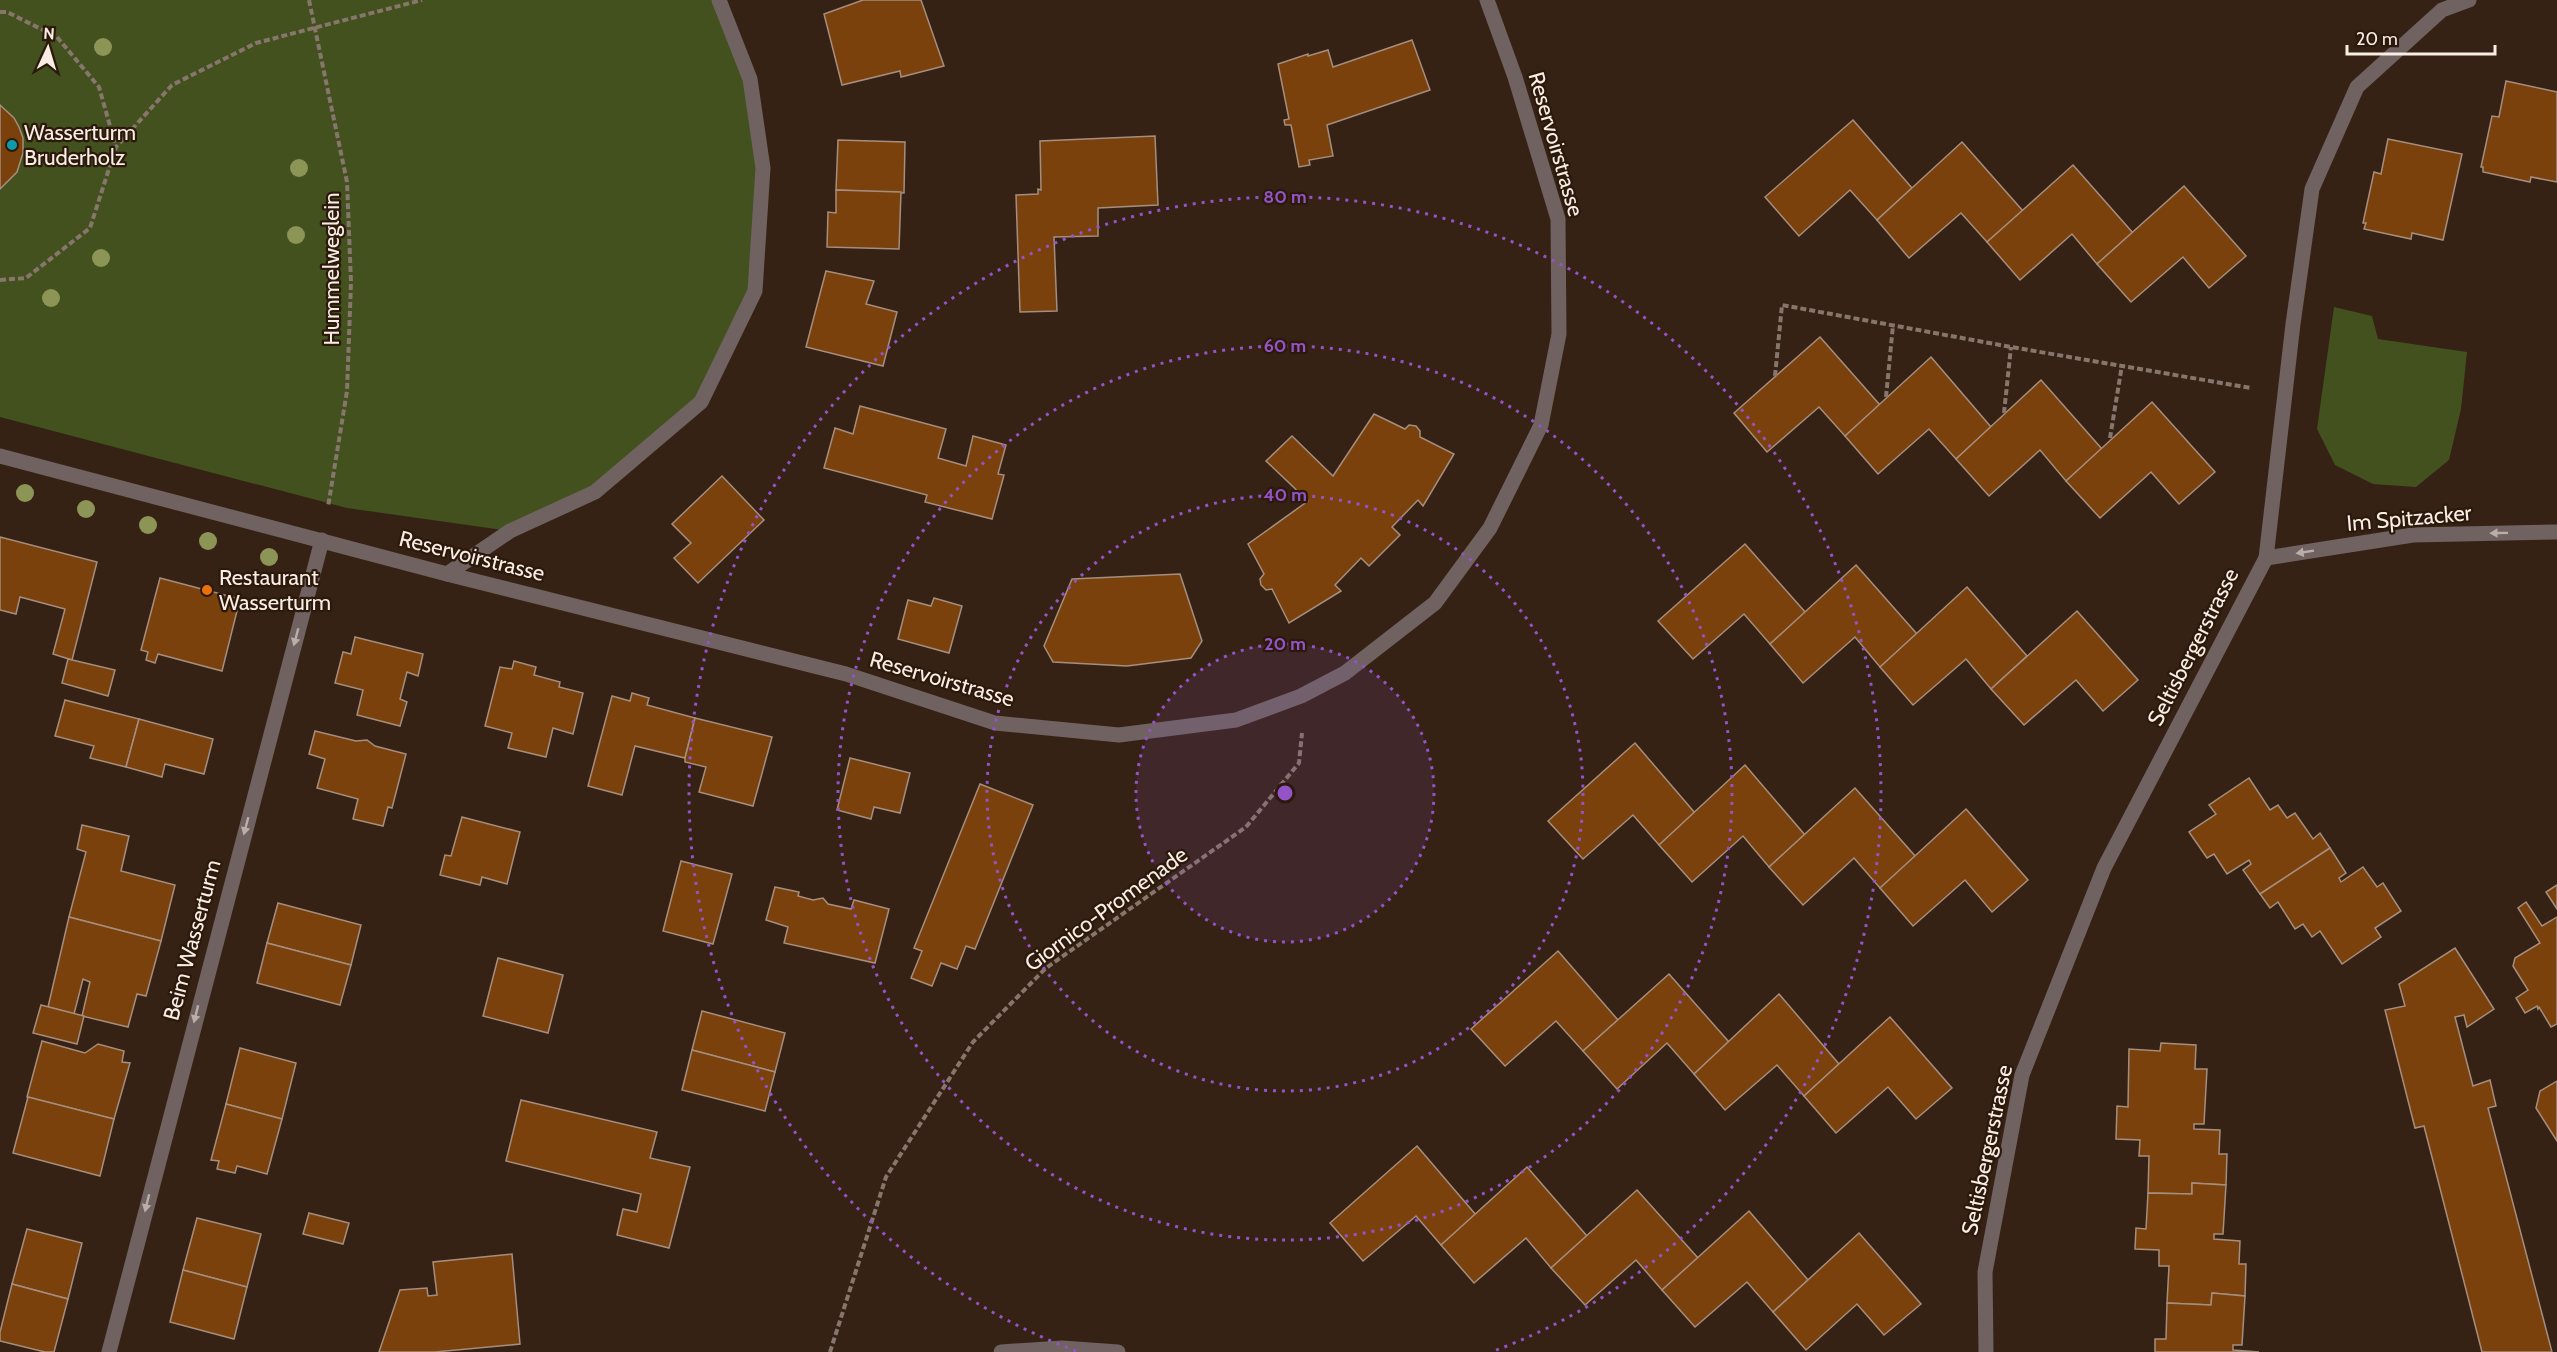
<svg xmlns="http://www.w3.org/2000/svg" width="2557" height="1352" viewBox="0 0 2557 1352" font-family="Cabin,sans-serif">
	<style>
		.park { fill: #43511e }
		.building { fill: #7b410d; stroke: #a58e7e; stroke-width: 1.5 }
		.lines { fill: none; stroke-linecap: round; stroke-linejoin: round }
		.path { stroke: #87766b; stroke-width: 4; stroke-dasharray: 6 3; stroke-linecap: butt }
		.minor { stroke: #6f6261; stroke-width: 15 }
		.tree { fill: #8c9456 }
		.oneway { fill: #bbaea9 }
		.ring { fill: none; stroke: #9453c6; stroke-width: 3; stroke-dasharray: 3 6 }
		.culture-dot { fill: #0f9aa8; stroke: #2b190c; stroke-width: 2 }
		.food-dot { fill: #e8710a; stroke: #2b190c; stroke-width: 2 }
		.labels { text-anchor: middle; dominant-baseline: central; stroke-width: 4.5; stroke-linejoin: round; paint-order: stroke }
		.poi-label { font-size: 22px; fill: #faede4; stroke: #2b190c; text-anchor: start }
		.street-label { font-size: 22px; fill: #faede4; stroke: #2b190c }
		.centre { fill: #9453c6; stroke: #2b190c; stroke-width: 3 }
		.ring-label { font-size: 18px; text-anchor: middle; font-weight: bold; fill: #9453c6; stroke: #2b190c; stroke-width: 4.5; stroke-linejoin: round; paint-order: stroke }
	</style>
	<rect width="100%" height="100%" fill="#352215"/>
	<g class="park">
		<path d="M 0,0 L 719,0 L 750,79 L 763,168 L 755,291 L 701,402 L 595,492 L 510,531 L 347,508 L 0,417 Z"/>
		<path d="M 2334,307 L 2372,316 L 2378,339 L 2467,352 L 2461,409 L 2449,460 L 2416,487 L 2373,484 L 2335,465 L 2317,429 Z"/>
	</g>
	<g class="building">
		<path d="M 863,0 L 921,0 L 944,66 L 901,77 L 900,71 L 842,85 L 824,14 Z"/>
		<path d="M 1412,40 L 1430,90 L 1327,125 L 1333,156 L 1309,160 L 1310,165 L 1299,167 L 1291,125 L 1285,125 L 1284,120 L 1289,119 L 1278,64 L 1308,54 L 1308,56 L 1328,50 L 1333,67 Z"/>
		<path d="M 2506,81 L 2557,92 L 2557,182 L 2531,177 L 2530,182 L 2483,172 L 2483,167 L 2481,167 L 2492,116 L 2499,117 Z"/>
		<path d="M 0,105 L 14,118 L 19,127 L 23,138 L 23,153 L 17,172 L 0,189 Z"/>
		<path d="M 1853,120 L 1912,188 L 1877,220 L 1850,190 L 1799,236 L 1765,197 Z"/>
		<path d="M 1155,136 L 1158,205 L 1098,208 L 1098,236 L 1054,237 L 1057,311 L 1020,312 L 1016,195 L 1038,194 L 1038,189 L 1041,190 L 1040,141 Z"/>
		<path d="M 2388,139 L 2462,154 L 2443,240 L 2412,233 L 2411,239 L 2364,229 L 2366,223 L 2363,223 L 2374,172 L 2381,174 Z"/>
		<path d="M 838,140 L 905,142 L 904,193 L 836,190 Z"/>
		<path d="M 1962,142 L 2023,211 L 1987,242 L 1961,213 L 1909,258 L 1877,220 Z"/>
		<path d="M 2073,165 L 2133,233 L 2097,264 L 2072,234 L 2020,280 L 1987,242 Z"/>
		<path d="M 2184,186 L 2246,256 L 2209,288 L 2183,257 L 2131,302 L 2097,264 Z"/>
		<path d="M 836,190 L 901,192 L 899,249 L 827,247 L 828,212 L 836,213 Z"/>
		<path d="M 826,271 L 874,281 L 866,304 L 897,312 L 883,366 L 806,347 Z"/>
		<path d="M 1820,337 L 1880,405 L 1845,436 L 1819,407 L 1767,452 L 1734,413 Z"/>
		<path d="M 1931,357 L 1991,427 L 1956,459 L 1929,429 L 1878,474 L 1845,436 Z"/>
		<path d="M 2041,380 L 2102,449 L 2066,481 L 2040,450 L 1989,496 L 1956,459 Z"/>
		<path d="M 2152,402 L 2215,472 L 2179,504 L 2151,472 L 2100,518 L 2066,481 Z"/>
		<path d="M 860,406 L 946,429 L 938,458 L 966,466 L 973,436 L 1006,445 L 998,474 L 1004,475 L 992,519 L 925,502 L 927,495 L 824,468 L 835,428 L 853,434 Z"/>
		<path d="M 1374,414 L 1405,429 L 1409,425 L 1416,426 L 1420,431 L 1420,437 L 1454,454 L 1423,506 L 1418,500 L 1392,527 L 1400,535 L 1369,566 L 1361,558 L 1335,585 L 1341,591 L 1289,623 L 1272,589 L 1266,590 L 1261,585 L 1260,579 L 1264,574 L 1248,544 L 1308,501 L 1266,461 L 1292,436 L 1333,476 Z"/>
		<path d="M 722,476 L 764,520 L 698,583 L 674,558 L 691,543 L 672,524 Z"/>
		<path d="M 0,537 L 97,562 L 72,660 L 53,654 L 65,609 L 20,597 L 16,614 L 0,610 Z"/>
		<path d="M 1745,544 L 1806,613 L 1770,644 L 1744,614 L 1693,659 L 1658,621 Z"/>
		<path d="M 1856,565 L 1917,634 L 1880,667 L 1855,637 L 1803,683 L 1770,644 Z"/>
		<path d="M 1180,574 L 1202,641 L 1191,658 L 1127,666 L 1053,662 L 1044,646 L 1072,579 Z"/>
		<path d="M 160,578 L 240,599 L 222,671 L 158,654 L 155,663 L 146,660 L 148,652 L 141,650 Z"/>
		<path d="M 1967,587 L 2027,656 L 1991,689 L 1966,659 L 1913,705 L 1880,667 Z"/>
		<path d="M 934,598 L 962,606 L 949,653 L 898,639 L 908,600 L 931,606 Z"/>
		<path d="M 2077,611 L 2138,680 L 2103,711 L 2076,680 L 2024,725 L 1991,689 Z"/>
		<path d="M 355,637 L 423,654 L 418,676 L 407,672 L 400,699 L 407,702 L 400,726 L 357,715 L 363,690 L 335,683 L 343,652 L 351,654 Z"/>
		<path d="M 68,659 L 115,670 L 108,696 L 62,683 Z"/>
		<path d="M 514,661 L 536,667 L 534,675 L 560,682 L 559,687 L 583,693 L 573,734 L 553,728 L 546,757 L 508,748 L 512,733 L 485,726 L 500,667 L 512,669 Z"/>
		<path d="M 632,693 L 649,698 L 647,705 L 695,718 L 685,758 L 635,746 L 622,795 L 588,786 L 612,696 L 630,701 Z"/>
		<path d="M 65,700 L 139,719 L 126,767 L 90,758 L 94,746 L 55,736 Z"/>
		<path d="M 695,718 L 772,737 L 753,806 L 699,792 L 706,767 L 685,762 L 685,758 Z"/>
		<path d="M 139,719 L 213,739 L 204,774 L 165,764 L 162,777 L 126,767 Z"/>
		<path d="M 315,731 L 356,741 L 367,740 L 375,746 L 406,754 L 392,808 L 388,807 L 383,826 L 353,819 L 358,799 L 317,788 L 325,759 L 309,754 Z"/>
		<path d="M 1635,743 L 1695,813 L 1659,845 L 1633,815 L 1583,859 L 1548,821 Z"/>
		<path d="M 850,758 L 910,773 L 900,813 L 874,807 L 871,819 L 837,810 Z"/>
		<path d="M 1745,765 L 1805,835 L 1769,867 L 1743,836 L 1692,882 L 1659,845 Z"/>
		<path d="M 2249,778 L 2270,810 L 2278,805 L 2287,818 L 2295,813 L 2313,839 L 2320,833 L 2330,848 L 2260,894 L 2243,870 L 2251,864 L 2249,860 L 2227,874 L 2214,854 L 2207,858 L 2189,832 L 2216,814 L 2209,805 Z"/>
		<path d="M 980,784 L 1033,805 L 975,949 L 966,946 L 957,969 L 941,963 L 932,986 L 911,978 L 922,951 L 914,948 Z"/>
		<path d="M 1855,788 L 1916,857 L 1880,888 L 1854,858 L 1803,905 L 1769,867 Z"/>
		<path d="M 1966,809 L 2028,880 L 1992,912 L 1965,880 L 1913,926 L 1880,888 Z"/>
		<path d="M 462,817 L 520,832 L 507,884 L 482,877 L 480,885 L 440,875 L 445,855 L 451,856 Z"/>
		<path d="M 82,825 L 129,836 L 121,871 L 175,885 L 161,941 L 69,917 L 86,852 L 77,849 Z"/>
		<path d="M 2330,848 L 2346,873 L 2339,878 L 2341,882 L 2363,867 L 2377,887 L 2383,883 L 2401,911 L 2375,928 L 2381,937 L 2342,964 L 2320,931 L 2312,937 L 2303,924 L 2295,929 L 2278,902 L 2270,908 L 2260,894 Z"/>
		<path d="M 681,861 L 732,874 L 713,944 L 663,931 Z"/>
		<path d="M 2557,885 L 2557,909 L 2546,892 Z"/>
		<path d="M 775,887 L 799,892 L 798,896 L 813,900 L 823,898 L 828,904 L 851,909 L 854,900 L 889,909 L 875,963 L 784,943 L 788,927 L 766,920 Z"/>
		<path d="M 2526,902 L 2542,926 L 2557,917 L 2557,1024 L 2551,1027 L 2539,1007 L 2538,1009 L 2537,1006 L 2525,1013 L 2516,998 L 2528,990 L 2513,966 L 2515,958 L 2540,943 L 2518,908 Z"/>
		<path d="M 278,903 L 361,925 L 351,965 L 267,943 Z"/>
		<path d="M 69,917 L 161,941 L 146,996 L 137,994 L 128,1027 L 82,1016 L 90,982 L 83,979 L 74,1014 L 48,1007 Z"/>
		<path d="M 267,943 L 351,965 L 340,1005 L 257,983 Z"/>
		<path d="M 2455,948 L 2494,1009 L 2467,1027 L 2464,1015 L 2455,1017 L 2473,1086 L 2490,1080 L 2496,1106 L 2488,1108 L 2552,1352 L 2482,1352 L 2424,1126 L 2415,1128 L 2385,1010 L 2405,1006 L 2399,984 Z"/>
		<path d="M 1558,951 L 1618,1020 L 1583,1051 L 1556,1021 L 1505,1066 L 1471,1029 Z"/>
		<path d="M 498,958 L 563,975 L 548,1033 L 483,1016 Z"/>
		<path d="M 1669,974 L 1729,1042 L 1694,1074 L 1667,1043 L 1617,1089 L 1583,1051 Z"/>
		<path d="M 1779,994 L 1839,1064 L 1804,1096 L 1777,1065 L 1725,1110 L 1694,1074 Z"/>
		<path d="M 41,1005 L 84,1016 L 77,1044 L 33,1033 Z"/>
		<path d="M 702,1011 L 785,1033 L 775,1072 L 692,1050 Z"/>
		<path d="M 1890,1017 L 1952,1088 L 1916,1119 L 1888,1087 L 1836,1133 L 1804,1096 Z"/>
		<path d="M 42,1041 L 85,1053 L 98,1044 L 124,1051 L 122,1062 L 130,1063 L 114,1119 L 27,1097 Z"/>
		<path d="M 2161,1043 L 2196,1045 L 2195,1069 L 2207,1069 L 2204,1124 L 2194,1124 L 2194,1129 L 2220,1130 L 2219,1154 L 2227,1154 L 2226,1185 L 2192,1183 L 2192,1194 L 2148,1193 L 2149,1156 L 2139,1156 L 2140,1140 L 2116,1139 L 2117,1106 L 2128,1107 L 2129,1049 L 2160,1051 Z"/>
		<path d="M 240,1048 L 296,1063 L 282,1119 L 226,1104 Z"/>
		<path d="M 692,1050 L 775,1072 L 765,1111 L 682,1090 Z"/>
		<path d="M 2557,1081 L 2557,1141 L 2536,1108 L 2540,1091 Z"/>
		<path d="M 28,1097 L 114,1119 L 100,1176 L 13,1153 Z"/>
		<path d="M 521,1100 L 657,1132 L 650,1158 L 690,1167 L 669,1248 L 617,1235 L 623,1209 L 637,1212 L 641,1194 L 506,1161 Z"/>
		<path d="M 226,1104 L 282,1119 L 267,1174 L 237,1166 L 235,1173 L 217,1169 L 219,1161 L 211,1160 Z"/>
		<path d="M 1417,1146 L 1476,1215 L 1441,1245 L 1416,1216 L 1363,1261 L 1330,1223 Z"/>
		<path d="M 1527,1167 L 1587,1236 L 1551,1268 L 1526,1238 L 1474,1283 L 1441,1245 Z"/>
		<path d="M 2192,1183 L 2226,1185 L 2223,1234 L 2214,1234 L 2214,1239 L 2240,1241 L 2239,1264 L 2246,1264 L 2245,1296 L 2212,1293 L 2211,1305 L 2167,1303 L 2169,1266 L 2159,1266 L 2159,1250 L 2135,1249 L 2136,1228 L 2146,1229 L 2148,1193 L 2192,1194 Z"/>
		<path d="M 1637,1190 L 1698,1258 L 1662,1290 L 1636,1260 L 1585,1305 L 1551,1268 Z"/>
		<path d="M 1749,1211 L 1808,1280 L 1773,1312 L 1747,1282 L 1695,1327 L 1662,1290 Z"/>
		<path d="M 309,1213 L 349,1223 L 343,1244 L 303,1234 Z"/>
		<path d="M 197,1218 L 261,1234 L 247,1287 L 183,1270 Z"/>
		<path d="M 27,1229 L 82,1243 L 68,1299 L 12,1284 Z"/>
		<path d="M 1859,1233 L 1921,1304 L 1884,1335 L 1857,1304 L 1806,1350 L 1773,1312 Z"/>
		<path d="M 512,1254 L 520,1344 L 435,1352 L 379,1352 L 400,1290 L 427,1288 L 428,1296 L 437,1295 L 433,1262 Z"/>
		<path d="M 183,1270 L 247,1287 L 234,1339 L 170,1322 Z"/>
		<path d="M 12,1284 L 68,1299 L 54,1352 L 45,1352 L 0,1341 L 0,1332 Z"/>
		<path d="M 2212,1293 L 2245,1296 L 2242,1345 L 2233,1345 L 2233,1350 L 2259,1352 L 2155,1352 L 2155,1339 L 2166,1339 L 2167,1303 L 2211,1305 Z"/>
	</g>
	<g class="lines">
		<g class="path">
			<path d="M 309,0 L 347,182 L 351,282 L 347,391 L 328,507"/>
			<path d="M 0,12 L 7,12 L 57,37 L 99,87 L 116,147"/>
			<path d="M 0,280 L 26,278 L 90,228 L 116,147 L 172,85 L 256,43 L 422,0"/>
			<path d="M 1775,376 L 1782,305 L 2011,347 L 2251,388"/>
			<path d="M 1886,397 L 1893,325"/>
			<path d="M 2004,413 L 2011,347"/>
			<path d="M 2110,438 L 2122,365"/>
			<path d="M 830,1352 L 886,1177 L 973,1042 L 1046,968 L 1246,827 L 1299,763 L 1302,733"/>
		</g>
		<g class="minor">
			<path d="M 0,456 L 447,574 L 846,674 L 995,723 L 1119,735 L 1236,720 L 1301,696 L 1345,673 L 1435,603 L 1490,528 L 1541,425 L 1559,334 L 1558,219 L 1515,77 L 1487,0"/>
			<path d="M 2266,558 L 2413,535 L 2557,532"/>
			<path d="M 447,574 L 510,531 L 595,492 L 701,402 L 755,291 L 763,168 L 750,79 L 719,0"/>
			<path d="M 109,1352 L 322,540"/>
			<path d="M 1001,1352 L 1062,1348 L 1118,1352"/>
			<path d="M 1986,1352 L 1985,1272 L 2022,1075 L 2104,868 L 2266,558 L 2293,324 L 2312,189 L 2357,87 L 2442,10 L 2469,0"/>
		</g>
	</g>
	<g class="tree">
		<circle cx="103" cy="47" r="9"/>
		<circle cx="299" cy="168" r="9"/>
		<circle cx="296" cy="235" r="9"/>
		<circle cx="101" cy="258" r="9"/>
		<circle cx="51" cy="298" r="9"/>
		<circle cx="25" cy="493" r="9"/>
		<circle cx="86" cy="509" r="9"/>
		<circle cx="148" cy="525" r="9"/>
		<circle cx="208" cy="541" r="9"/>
		<circle cx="269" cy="557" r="9"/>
	</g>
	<defs><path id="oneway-solid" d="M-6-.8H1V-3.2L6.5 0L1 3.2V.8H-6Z" transform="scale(1.5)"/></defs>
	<g class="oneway">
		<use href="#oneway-solid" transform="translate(2499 533) rotate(179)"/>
		<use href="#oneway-solid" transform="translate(2305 552) rotate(171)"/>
		<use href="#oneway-solid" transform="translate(296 637) rotate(105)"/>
		<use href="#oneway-solid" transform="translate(246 826) rotate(105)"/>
		<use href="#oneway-solid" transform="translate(196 1014) rotate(104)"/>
		<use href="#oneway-solid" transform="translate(147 1203) rotate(104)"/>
	</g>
	<circle cx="1285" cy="793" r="149" fill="#9453c6" fill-opacity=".12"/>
	<g class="ring">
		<circle cx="1285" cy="793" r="149"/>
		<circle cx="1285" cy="793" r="298"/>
		<circle cx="1285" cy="793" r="447"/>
		<path d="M1076 1351A596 596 0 1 1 1494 1351"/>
	</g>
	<circle class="culture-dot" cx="12" cy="145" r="6"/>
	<circle class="food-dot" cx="207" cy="590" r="6"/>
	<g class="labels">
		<g class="poi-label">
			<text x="24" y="132">Wasserturm<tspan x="24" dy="25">Bruderholz</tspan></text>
			<text x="219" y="577">Restaurant<tspan x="219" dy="25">Wasserturm</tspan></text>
		</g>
		<g class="street-label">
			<text transform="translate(1556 144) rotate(74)">Reservoirstrasse</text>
			<text transform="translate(331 269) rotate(-90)">Hummelweglein</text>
			<text transform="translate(2409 518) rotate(-5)">Im Spitzacker</text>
			<text transform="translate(472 556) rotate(14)">Reservoirstrasse</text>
			<text transform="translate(2193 647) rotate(-63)">Seltisbergerstrasse</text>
			<text transform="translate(942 679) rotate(16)">Reservoirstrasse</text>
			<text transform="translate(1106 909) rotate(-36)">Giornico-Promenade</text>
			<text transform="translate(192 940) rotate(-75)">Beim Wasserturm</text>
			<text transform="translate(1987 1150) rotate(-78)">Seltisbergerstrasse</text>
		</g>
	</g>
	<circle cx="1285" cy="793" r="9" class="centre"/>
	<g class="ring-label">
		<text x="1285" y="203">80 m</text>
		<text x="1285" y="352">60 m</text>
		<text x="1285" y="501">40 m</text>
		<text x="1285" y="650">20 m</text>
	</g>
	<g transform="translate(48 48) rotate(4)" stroke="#2b190c" stroke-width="4.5" paint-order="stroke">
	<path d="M0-4.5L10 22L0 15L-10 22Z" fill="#faede4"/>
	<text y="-9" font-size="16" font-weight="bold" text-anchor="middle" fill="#faede4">N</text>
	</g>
	<path d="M2347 45v9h148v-9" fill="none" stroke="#faede4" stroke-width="3"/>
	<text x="2356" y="45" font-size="18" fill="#faede4" stroke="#2b190c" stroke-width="4.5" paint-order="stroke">20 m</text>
</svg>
